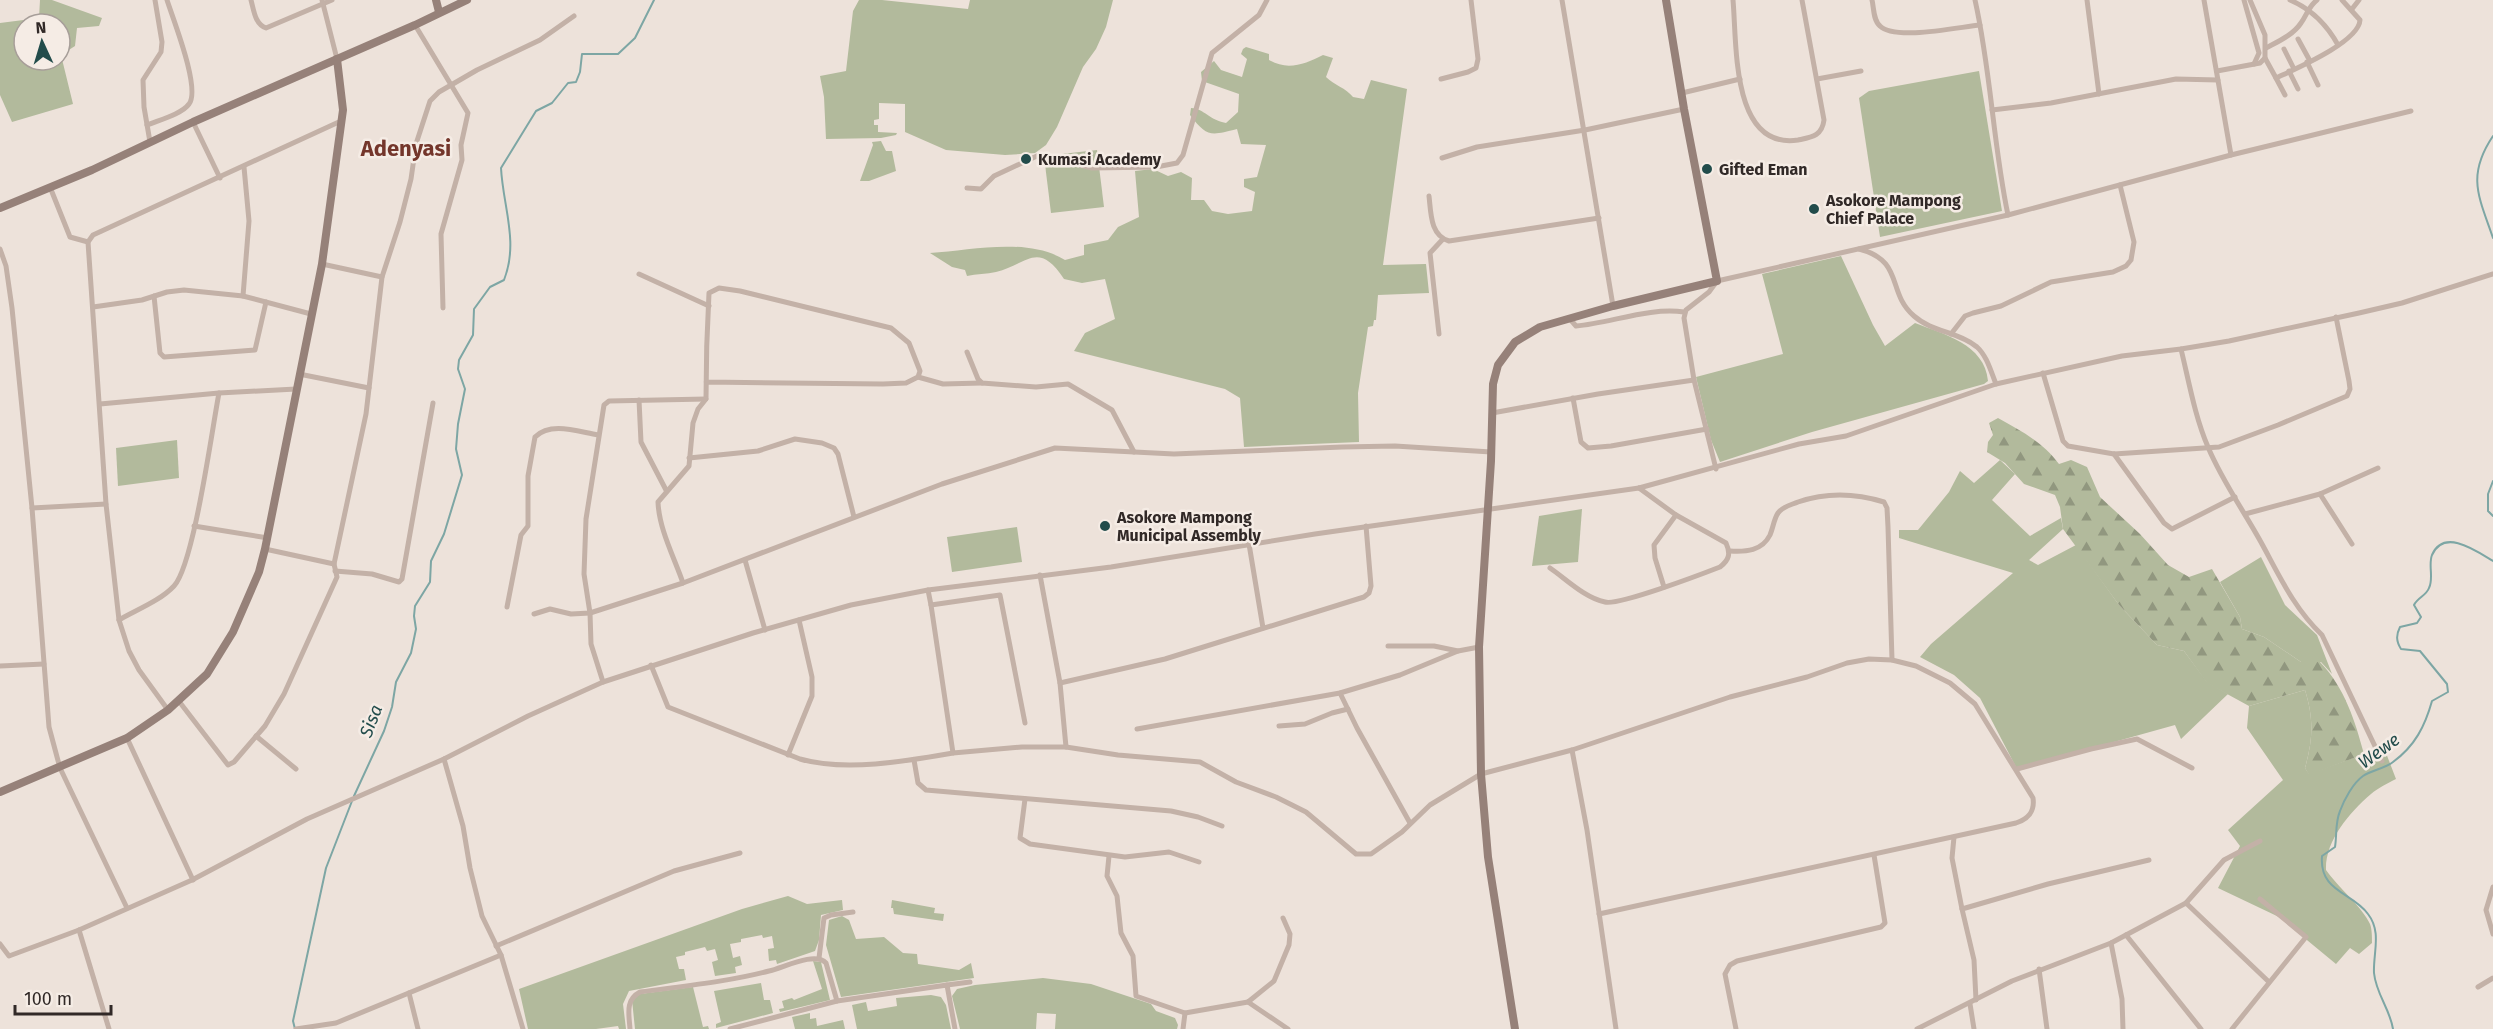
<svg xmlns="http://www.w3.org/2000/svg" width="2493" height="1029" viewBox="0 0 2493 1029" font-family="'Fira Sans',sans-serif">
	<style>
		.green { fill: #b2ba9c; fill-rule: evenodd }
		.forest { fill: url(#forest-firs) }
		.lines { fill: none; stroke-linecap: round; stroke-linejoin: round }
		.stream { stroke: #7da6a4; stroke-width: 2 }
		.street { stroke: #c3b1a7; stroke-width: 5 }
		.secondary { stroke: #968179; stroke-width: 8 }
		.poi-dot { fill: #224c4b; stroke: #f5ece5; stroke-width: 2 }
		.labels { text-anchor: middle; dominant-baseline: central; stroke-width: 5; stroke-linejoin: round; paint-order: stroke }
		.poi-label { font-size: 16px; font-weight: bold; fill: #312927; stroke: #f5ece5; text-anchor: start }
		.water-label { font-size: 18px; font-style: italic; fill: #224c4b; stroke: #f5ece5 }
		.district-label { font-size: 22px; font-weight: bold; fill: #74362b; stroke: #f5ece5 }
	</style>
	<defs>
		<pattern id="forest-firs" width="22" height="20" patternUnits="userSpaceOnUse" patternTransform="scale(1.5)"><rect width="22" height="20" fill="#b2ba9c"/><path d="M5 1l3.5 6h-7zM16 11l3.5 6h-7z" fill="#91977f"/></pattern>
	</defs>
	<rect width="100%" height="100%" fill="#ede2da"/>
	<g class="green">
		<path d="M 40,0 L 52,0 L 102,18 L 99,26 L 77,28 L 75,46 L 61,55 L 73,104 L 12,122 L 0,95 L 0,23 L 39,18 ZM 24,24 L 60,24 L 60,60 L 24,60 Z"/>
		<path d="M 859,0 L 882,0 L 968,9 L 970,0 L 1113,0 L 1106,27 L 1096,49 L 1083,67 L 1057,127 L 1046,145 L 1035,153 L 1005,155 L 946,150 L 905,132 L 905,104 L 879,103 L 879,119 L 874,120 L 874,125 L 878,125 L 878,132 L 897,133 L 896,135 L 881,138 L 826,139 L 824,97 L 820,76 L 846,71 L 853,11 Z"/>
		<path d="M 1246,47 L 1269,54 L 1269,60 C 1287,71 1306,64 1323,55 L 1333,58 L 1326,77 C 1334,85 1346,88 1353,97 L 1364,99 L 1371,80 L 1407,89 L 1383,265 L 1426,264 L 1429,293 L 1378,295 L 1376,320 L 1374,320 L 1373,326 L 1368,327 L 1358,393 L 1359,442 L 1244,447 L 1240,398 L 1225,389 L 1074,351 L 1085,333 L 1115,319 L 1105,279 L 1082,283 L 1064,279 C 1038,240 1028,264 996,272 C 987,274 976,274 967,276 L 965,270 L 952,267 L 930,253 C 972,250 1027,237 1065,260 L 1084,255 L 1084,245 L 1108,240 L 1118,227 L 1139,217 L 1135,171 L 1153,169 L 1168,176 L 1181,172 L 1192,178 L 1191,200 L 1204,200 L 1212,211 L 1228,214 L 1252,211 L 1255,192 L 1244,187 L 1244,179 L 1257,177 L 1266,145 L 1241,144 L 1237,129 C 1210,136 1207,137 1190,115 L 1191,108 C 1205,109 1209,120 1226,123 L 1238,112 L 1239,94 L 1202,81 L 1201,72 L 1214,61 L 1221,70 L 1242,77 L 1247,59 L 1241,54 L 1243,49 Z"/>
		<path d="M 1979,71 L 2002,211 L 1880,237 L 1859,98 L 1869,91 Z"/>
		<path d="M 881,141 L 886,151 L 892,151 L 896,171 L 869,181 L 860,181 L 873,145 L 872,142 Z"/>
		<path d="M 1097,150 L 1104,207 L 1051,213 L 1044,156 Z"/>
		<path d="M 1841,256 L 1873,325 L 1885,346 L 1915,323 C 1943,334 1985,344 1988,381 L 1984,384 L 1812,432 L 1720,462 L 1711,440 L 1696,377 L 1783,354 L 1762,274 Z"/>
		<path d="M 177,440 L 179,478 L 118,486 L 116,448 Z"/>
		<path d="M 2000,460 L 2015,474 L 1992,500 L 2030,536 L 2061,518 L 2063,529 L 2029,560 L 2038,565 L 2076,545 L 2119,605 L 2157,645 L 2184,651 L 2207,682 L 2228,694 L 2181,739 L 2175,725 L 2017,769 L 1980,698 L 1954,675 L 1920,657 L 1931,644 L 2013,573 L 1899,538 L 1899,530 L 1918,530 L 1949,492 L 1960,471 L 1974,483 Z"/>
		<path d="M 1582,509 L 1578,562 L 1532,566 L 1539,516 Z"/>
		<path d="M 1017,527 L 1022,562 L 952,572 L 947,537 Z"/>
		<path d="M 2261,557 L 2285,605 L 2317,635 L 2332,674 L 2321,662 L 2301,662 L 2264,637 L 2242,629 L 2240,617 L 2220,582 Z"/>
		<path d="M 2305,690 C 2314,719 2313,739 2305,768 L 2309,774 L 2364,754 L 2375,759 L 2386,753 L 2396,779 C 2388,783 2378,788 2371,794 C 2349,813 2325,841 2326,870 C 2337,886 2363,908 2370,924 C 2372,929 2372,937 2372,943 L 2359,954 L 2350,948 L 2336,964 L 2279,917 L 2218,888 L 2240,846 L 2228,830 L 2283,780 L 2247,728 L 2249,706 Z"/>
		<path d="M 788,896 L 807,904 L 842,900 L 843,910 L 821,915 L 819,940 L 815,951 L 777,964 L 776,960 L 769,961 L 768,949 L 774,948 L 772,936 L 763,938 L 762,935 L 741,939 L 741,942 L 730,944 L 733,958 L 740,956 L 742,965 L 735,967 L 736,973 L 715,976 L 712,962 L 718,960 L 715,949 L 707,951 L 705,947 L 685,952 L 685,955 L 676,957 L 679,969 L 684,969 L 686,980 L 629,991 L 623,1004 L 626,1029 L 619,1029 L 618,1026 L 596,1029 L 528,1029 L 519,989 L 742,909 Z"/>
		<path d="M 892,900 L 935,908 L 934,913 L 944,914 L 943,921 L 894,914 L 893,908 L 891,908 Z"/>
		<path d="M 842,916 L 849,920 L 856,939 L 884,937 L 903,953 L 917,954 L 918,964 L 959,970 L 971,963 L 974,978 L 841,997 L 826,945 L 829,920 Z"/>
		<path d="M 813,961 L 821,962 L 830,1000 L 780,1012 L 779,1009 L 784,1008 L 782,1001 L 792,998 L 794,1000 L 822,989 Z"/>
		<path d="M 1043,978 L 1091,984 L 1151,1004 L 1156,1011 L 1175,1018 L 1178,1025 L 1177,1029 L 1055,1029 L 1056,1014 L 1037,1013 L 1036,1029 L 960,1029 L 952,996 L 957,989 L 975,985 Z"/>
		<path d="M 761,983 L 764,1000 L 770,1000 L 773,1013 L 716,1028 L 716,1024 L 721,1022 L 714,991 Z"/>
		<path d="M 693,987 L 703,1027 L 708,1026 L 709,1029 L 635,1029 L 632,1000 L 640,994 Z"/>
		<path d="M 931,995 L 941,997 L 946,1005 L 951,1029 L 857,1029 L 852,1005 L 866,1002 L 868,1011 L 897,1006 L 896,998 Z"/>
		<path d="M 810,1013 L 810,1019 L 816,1018 L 817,1026 L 843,1020 L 845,1029 L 795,1029 L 792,1017 Z"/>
	</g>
	<path class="forest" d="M 1998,418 C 2021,431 2043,442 2059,464 L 2071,460 L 2087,467 L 2100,497 L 2140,534 L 2168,565 L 2189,577 L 2212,569 L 2240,617 L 2242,629 L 2264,637 L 2301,662 L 2320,662 C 2345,688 2355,721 2364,754 L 2309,775 L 2305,768 C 2313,739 2314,719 2305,690 L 2249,706 L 2207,683 L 2184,651 L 2157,645 L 2119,605 L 2063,529 L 2060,507 L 2055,495 L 2024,484 L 2005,463 L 1987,452 L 1988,442 L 1993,435 L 1989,423 Z"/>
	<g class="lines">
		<g class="stream">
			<path d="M 2493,136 C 2466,176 2479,197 2493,238"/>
			<path d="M 2493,481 L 2488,494 L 2488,511 L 2493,516"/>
			<path d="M 354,796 L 384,731 L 392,707 L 396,682 L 411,653 L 416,629 L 414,616 L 415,606 L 430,582 L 431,561 L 444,534 L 462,475 L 456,449 L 458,424 L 465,389 L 458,369 L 459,360 L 473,335 L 474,309 L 490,287 L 504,280 C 519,242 503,207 501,168 L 536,111 L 552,103 L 568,83 L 576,82 L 580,72 L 582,54 L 618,54 L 635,38 L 654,0"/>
			<path d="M 295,1029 L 293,1021 L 326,868 L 352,801"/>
			<path d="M 2393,1029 C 2390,1009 2376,994 2374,973 C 2373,953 2382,932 2368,914 C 2352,892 2319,892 2322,856 L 2335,847 C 2337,835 2335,823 2340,811 C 2344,800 2353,783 2363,776 C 2372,770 2384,769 2393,762 C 2415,746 2425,726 2432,701 L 2448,692 L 2447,684 L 2420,651 L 2401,649 C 2396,641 2396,635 2400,627 L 2417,623 L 2421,617 L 2414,605 C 2418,597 2426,596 2429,588 C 2434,578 2428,565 2432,555 C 2444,527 2478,552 2493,561"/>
		</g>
		<g class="street">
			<path d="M 251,0 C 254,11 255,24 266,28 L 332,0"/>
			<path d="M 322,0 L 337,59"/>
			<path d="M 1562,0 L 1613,306"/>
			<path d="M 1733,0 C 1737,44 1731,150 1798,140 C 1812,137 1822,136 1824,120 L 1802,0"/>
			<path d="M 1872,0 C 1874,8 1873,20 1880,26 C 1895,41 1959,27 1980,25"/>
			<path d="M 1975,0 C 1991,71 1993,144 2008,215"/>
			<path d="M 2087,0 L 2099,94"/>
			<path d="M 2204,0 L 2231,155"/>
			<path d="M 2244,0 L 2259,53 L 2254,64"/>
			<path d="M 2290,0 C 2311,9 2327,25 2338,45"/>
			<path d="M 2352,9 L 2359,0"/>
			<path d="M 415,25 L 468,113 L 461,145 L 462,160 L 441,234 L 443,308"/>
			<path d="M 2298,39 L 2310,61"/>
			<path d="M 2266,48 C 2279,41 2293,35 2301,23 C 2307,15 2308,7 2317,0"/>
			<path d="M 2284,49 L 2294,69"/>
			<path d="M 2265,58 L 2276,78 C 2295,69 2359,42 2360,20 L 2342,0"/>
			<path d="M 2307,62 L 2318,85"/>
			<path d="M 2217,71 L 2260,63 L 2265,58 L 2265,35 L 2250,0"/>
			<path d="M 2289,71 L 2298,89"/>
			<path d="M 2276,78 L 2285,95"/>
			<path d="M 1441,79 L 1468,72 L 1476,68 L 1478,59 L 1471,0"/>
			<path d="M 1817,79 L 1861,71"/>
			<path d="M 1682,93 L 1740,79"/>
			<path d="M 1992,110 L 2051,103 L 2176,79 L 2218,80"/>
			<path d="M 193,122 L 220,178"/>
			<path d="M 147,125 C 159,120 182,114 189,104 C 201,89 173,19 167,0"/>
			<path d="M 150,142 L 144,107 L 143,80 L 161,52 L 162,42 L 155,0"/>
			<path d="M 1442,158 L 1477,147 L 1585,130 L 1684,109"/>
			<path d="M 50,187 L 70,237 L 88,242"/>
			<path d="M 967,188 L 981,189 L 994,176 L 1039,155 L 1092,168 L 1156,167 L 1177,163 L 1183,155 L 1212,53 L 1259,15 L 1267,0"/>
			<path d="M 1429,196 C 1431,213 1430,235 1449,241 L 1599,218"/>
			<path d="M 0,249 L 6,266 L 12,308 L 32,508 L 49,727 L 60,768 L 127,908"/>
			<path d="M 1859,249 C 1905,261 1886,292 1914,316 C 1932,332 1959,332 1977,347 C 1987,356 1991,372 1996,384"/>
			<path d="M 322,264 L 382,277"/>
			<path d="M 639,274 L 709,306"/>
			<path d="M 154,296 L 160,353 L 164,357 L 255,350 L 266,302"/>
			<path d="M 243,296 L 249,221 L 244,167"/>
			<path d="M 93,307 L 142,300 L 167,292 L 184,290 L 243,296 L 311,314"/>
			<path d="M 1569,318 L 1576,326 C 1611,323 1649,307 1684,312"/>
			<path d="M 1439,334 L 1430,253 L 1443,239"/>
			<path d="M 1951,334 L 1965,316 L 1973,313 L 2001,306 L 2051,282 L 2113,272 L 2126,266 L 2131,260 L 2134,242 L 2120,185"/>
			<path d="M 2181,349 C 2189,382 2195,417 2208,447 C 2222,481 2244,511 2262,544 C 2280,577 2294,608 2322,635 L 2382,761"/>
			<path d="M 967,352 L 978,379 L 982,383 L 1036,387 L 1068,384 L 1112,410 L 1134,452"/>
			<path d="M 2043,373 L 2063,441 L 2068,446 L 2114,454 L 2219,447 L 2278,425 L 2347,396 L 2350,389 L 2349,381 L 2336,317"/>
			<path d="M 299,374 L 369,388"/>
			<path d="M 918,377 L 943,384 L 982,383"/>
			<path d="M 1573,398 L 1581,442 L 1588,448 L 1611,446 L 1707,429"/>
			<path d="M 639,400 L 641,442 L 666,490"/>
			<path d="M 100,404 L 219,393 L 296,389"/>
			<path d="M 1492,413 L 1598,394 L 1694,380"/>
			<path d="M 2114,454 L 2164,523 L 2172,529 L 2235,497"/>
			<path d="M 689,458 L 758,451 L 795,439 L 822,443 L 834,448 L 838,454 L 854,517"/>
			<path d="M 1716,469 L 1694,380 L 1684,318 L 1686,310 L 1709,292 L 1717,281 L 2008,215 L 2231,155 L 2411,111"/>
			<path d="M 2320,494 L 2352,544"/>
			<path d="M 32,508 L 106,504"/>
			<path d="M 2245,514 L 2320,494 L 2378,468"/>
			<path d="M 194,526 L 268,538"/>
			<path d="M 1249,544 L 1263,628"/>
			<path d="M 265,549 L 334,564"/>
			<path d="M 1730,551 C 1746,552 1762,551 1770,535 C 1773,528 1774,519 1778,513 C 1783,506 1791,505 1798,502 C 1827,492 1855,493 1884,502 L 1887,508 L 1888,527 L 1892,660"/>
			<path d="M 745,560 L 765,630"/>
			<path d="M 1550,568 C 1566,579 1585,598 1605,602 C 1618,606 1702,574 1720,567 C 1729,560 1731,554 1726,543 L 1676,515 L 1639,488"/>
			<path d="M 335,571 L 372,574 L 399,582 L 402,579 L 433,403"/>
			<path d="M 1040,575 L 1060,683 L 1066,747"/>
			<path d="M 683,583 C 674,557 659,529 658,502 L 689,466 L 693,423 L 698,409 L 706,399 C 706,364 707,328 709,293 L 719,288 L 740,291 L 891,328 L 909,343 L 920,371 L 918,377 L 906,383 L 883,384 L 706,382"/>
			<path d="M 1664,587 L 1655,558 L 1654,545 L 1676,515"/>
			<path d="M 928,590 L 931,605 L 1000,595 L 1025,723"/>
			<path d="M 931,605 L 953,753 L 1022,747 L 1066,747 L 1118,755 L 1200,762 L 1236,782 L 1276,797 L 1306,812 L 1356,854 L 1371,854 L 1402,832 L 1430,805 L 1481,774 L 1572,750 L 1730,697 L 1807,677 L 1847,663 L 1869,659 L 1892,660 L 1916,666 L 1950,683 L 1975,704 L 2033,798 C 2035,812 2028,819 2016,823 L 1599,914"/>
			<path d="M 507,607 L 521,535 L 528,526 L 528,476 L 535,437 C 551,421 579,432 598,435"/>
			<path d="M 534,614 L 550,609 L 571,614 L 590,613 L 683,583 L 942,484 L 1055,448 L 1174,454 L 1342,447 L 1395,446 L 1491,452"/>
			<path d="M 119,620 C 136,610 160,601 174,586 C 194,564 212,429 219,393"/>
			<path d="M 1388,646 L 1434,646 L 1458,651"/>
			<path d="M 651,665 L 668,707 L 800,759 C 845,772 907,761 953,753"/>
			<path d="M 0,666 L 44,664"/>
			<path d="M 603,682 L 591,644 L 590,613 L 584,574 L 586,519 L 604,405 L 609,401 L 706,399"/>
			<path d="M 1060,683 L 1165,659 L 1364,597 L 1369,593 L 1371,586 L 1366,526"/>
			<path d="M 1340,693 L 1357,728 L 1410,823"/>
			<path d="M 178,700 L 228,765 L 234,762 L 265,726 L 284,694 L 337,577 L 334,564 L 366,414 L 382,277 L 400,222 L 411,179 L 416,144 L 430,101 L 439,92 L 477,70 L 540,40 L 574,16"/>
			<path d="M 168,710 L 139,670 L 129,651 L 119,620 L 106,504 L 88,242 L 93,235 L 341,121"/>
			<path d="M 1279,726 L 1305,724 L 1332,713 L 1348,709"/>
			<path d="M 1137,729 L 1340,693 L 1400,675 L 1458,651 L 1479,647"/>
			<path d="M 256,736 L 296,769"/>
			<path d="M 127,738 L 193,880"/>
			<path d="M 1572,750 L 1587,830 L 1616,1029"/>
			<path d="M 788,755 L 812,696 L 812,677 L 799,620"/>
			<path d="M 444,759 L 463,826 L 470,868 L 482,916 L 501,955 L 523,1029"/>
			<path d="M 914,760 L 918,783 L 926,790 L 1171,811 L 1198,817 L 1222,826"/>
			<path d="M 2017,769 L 2091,749 L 2137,739 L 2192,768"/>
			<path d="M 1025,799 L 1020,838 L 1030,844 L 1125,857 L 1169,852 L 1199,862"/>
			<path d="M 1954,837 L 1952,858 L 1962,909"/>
			<path d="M 1109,856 L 1107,876 L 1117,896 L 1121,933 L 1133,956 L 1136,996 L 1185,1013 L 1248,1002 L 1274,981 L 1289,945 L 1290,934 L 1283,918"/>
			<path d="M 2493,887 L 2486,910 L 2493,934"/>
			<path d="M 2186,903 L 2224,860 L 2260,841"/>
			<path d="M 79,930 L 109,1029"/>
			<path d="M 2126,935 L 2201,1029"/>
			<path d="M 2111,943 L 2122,999 L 2123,1029"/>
			<path d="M 0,944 L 9,956 L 79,930 L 192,880 L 307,819 L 444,759 L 528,716 L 603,682 L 753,633 L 851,605 L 928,590 L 1111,567 L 1315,534 L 1639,488 L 1799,444 L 1846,436 L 1996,384 L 2122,356 L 2181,349 L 2229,341 L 2359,313 L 2402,303 L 2493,274"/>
			<path d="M 496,946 L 674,871 L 740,853"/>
			<path d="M 819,958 L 824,918 L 831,915 L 853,912"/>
			<path d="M 2039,969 L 2047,1029"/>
			<path d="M 947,985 L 970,982"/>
			<path d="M 2478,987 L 2493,978"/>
			<path d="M 409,993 L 418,1029"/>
			<path d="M 1976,1000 L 1974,960 L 1962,909 L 2048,884 L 2149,860"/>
			<path d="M 1248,1002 L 1288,1029"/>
			<path d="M 1970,1004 L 1974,1029"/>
			<path d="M 296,1029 L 336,1023 L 501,955"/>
			<path d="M 630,1029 C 629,1014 625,1000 640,992 C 683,986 727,982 769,971 C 783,968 815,951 826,963 L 837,1001"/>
			<path d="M 730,1029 L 837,1001 L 947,985 L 955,1029"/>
			<path d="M 1183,1029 L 1185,1013"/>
			<path d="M 1736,1029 L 1725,974 L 1730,965 L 1737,961 L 1881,927 L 1885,923 L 1874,855"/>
			<path d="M 1917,1029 L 2012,981 L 2111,943 L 2186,903 L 2269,982"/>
			<path d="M 2232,1029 L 2306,937 L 2260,899"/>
		</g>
		<g class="secondary">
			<path d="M 436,0 L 439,12"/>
			<path d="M 0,208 L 92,170 L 193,122 L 415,25 L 467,0"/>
			<path d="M 0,792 L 127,738 L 168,710 L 207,674 L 233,632 L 259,572 L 265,549 L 322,264 L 343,110 L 337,59"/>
			<path d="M 1515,1029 L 1488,857 L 1481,774 L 1479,647 L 1491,461 L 1493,384 L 1498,365 L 1515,342 L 1540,327 L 1613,306 L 1717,281 L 1684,109 L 1666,0"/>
		</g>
	</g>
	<g class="poi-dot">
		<circle cx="1026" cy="159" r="6"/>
		<circle cx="1707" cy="169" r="6"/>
		<circle cx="1814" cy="209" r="6"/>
		<circle cx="1105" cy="526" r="6"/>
	</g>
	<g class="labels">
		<g class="poi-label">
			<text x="1038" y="159">Kumasi Academy</text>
			<text x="1719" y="169">Gifted Eman</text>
			<text x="1826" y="200">Asokore Mampong<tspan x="1826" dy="18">Chief Palace</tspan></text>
			<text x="1117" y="517">Asokore Mampong<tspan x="1117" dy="18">Municipal Assembly</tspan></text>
		</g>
		<g class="water-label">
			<text transform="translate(371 721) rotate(-69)">Sisa</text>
			<text transform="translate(2379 751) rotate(-36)">Wewe</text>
		</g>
		<g class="district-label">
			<text x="406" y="148">Adenyasi</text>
		</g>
	</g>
	<g transform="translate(42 42) rotate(356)"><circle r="28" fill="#f5ece5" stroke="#a79e99" stroke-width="1.5"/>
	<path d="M0-4.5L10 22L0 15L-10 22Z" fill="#224c4b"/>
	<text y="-9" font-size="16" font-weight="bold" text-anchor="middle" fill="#312927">N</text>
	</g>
	<path d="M15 1005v9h96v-9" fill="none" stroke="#312927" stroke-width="3"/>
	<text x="24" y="1005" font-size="18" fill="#312927" stroke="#f5ece5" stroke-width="4.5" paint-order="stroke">100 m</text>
</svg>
